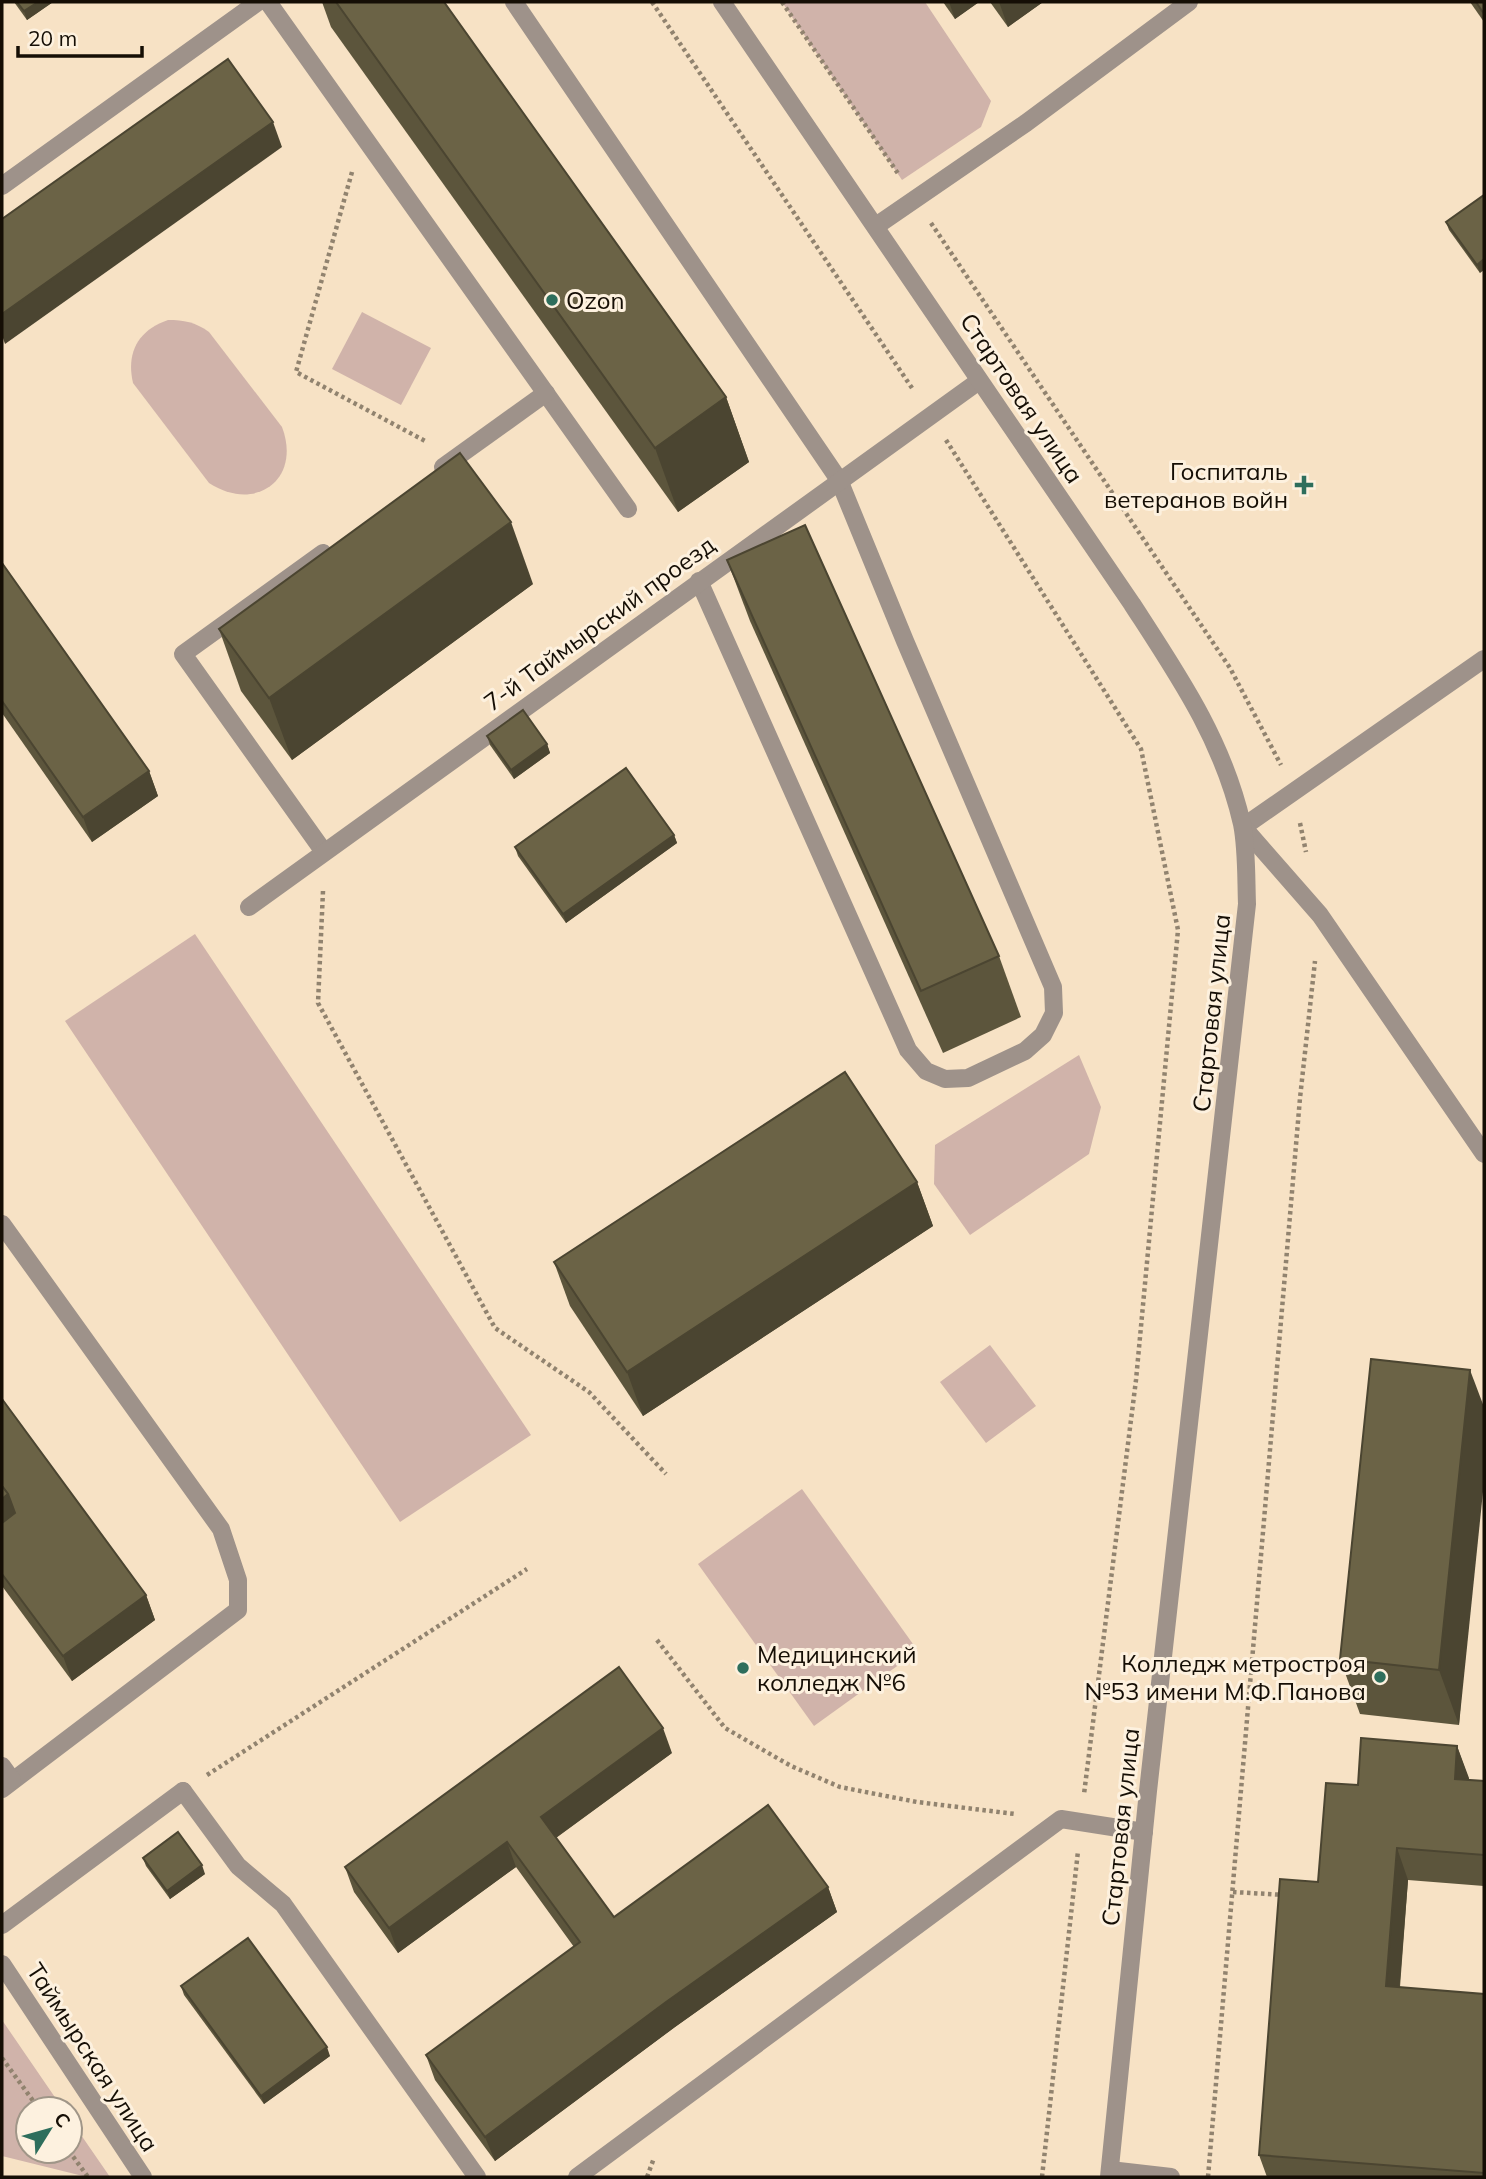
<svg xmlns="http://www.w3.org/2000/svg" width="1486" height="2179" viewBox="0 0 1486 2179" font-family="Mulish,sans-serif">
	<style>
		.green { fill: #d0b3aa }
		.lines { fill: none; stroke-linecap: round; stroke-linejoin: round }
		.path { stroke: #91836f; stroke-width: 4.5; stroke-dasharray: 3.5 3.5; stroke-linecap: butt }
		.service { stroke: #9e928a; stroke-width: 18 }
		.minor { stroke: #9e928a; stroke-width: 18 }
		.tertiary { stroke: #9e928a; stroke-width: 18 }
		.wall { fill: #5c553c }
		.shaded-wall { fill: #4b4531 }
		.building { fill: #6b6346; stroke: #4b4531; stroke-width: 2 }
		.poi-dot { fill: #2e6e5c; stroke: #fdf1df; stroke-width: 2.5 }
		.labels { text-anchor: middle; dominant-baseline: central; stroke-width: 6; stroke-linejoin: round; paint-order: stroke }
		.poi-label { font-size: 24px; fill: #150e05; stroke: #fdf1df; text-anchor: start }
		.street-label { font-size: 24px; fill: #150e05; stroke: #fdf1df }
	</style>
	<rect width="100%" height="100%" fill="#f7e2c5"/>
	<g class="green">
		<path d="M 782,2 L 925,2 L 991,101 L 981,127 L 902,180 Z"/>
		<path d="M 362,312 L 431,348 L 401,405 L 332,369 Z"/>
		<path d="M 168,320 C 184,320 195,322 209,332 L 282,427 C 302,480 255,513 209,483 L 133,383 C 126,353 138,330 168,320 Z"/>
		<path d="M 195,934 L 531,1435 L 400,1522 L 65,1021 Z"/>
		<path d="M 1079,1055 L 1101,1107 L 1089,1154 L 970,1235 L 934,1184 L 935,1145 Z"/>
		<path d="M 990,1345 L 1036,1406 L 986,1443 L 940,1382 Z"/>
		<path d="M 802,1489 L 918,1651 L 814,1726 L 698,1564 Z"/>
		<path d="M 2,2020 L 63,2109 L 28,2109 L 28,2151 L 70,2151 L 70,2119 L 110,2177 L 87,2177 L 2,2156 Z"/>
	</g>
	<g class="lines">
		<g class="path">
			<path d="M 652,2 L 914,391"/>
			<path d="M 782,2 L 899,175"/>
			<path d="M 352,172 L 296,372 L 427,442"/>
			<path d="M 931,223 L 1230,668 L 1281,765"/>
			<path d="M 946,440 L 1141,749 L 1178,930 L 1136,1380 L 1084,1794"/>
			<path d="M 1300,823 L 1306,852"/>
			<path d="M 323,891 L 318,1003 L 495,1328 L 589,1392 L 666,1474"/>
			<path d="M 657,1640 L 725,1728 L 791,1766 L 840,1787 L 917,1802 L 1015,1814"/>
			<path d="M 207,1775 L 527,1569"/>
			<path d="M 1233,1892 L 1285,1895"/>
			<path d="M 2,2058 L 39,2109"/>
			<path d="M 69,2151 L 88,2177"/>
			<path d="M 647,2177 L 654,2158"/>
			<path d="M 1042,2177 L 1078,1851"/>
			<path d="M 1208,2177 L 1300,1098 L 1315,961"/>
		</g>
		<g class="service">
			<path d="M 268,2 L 628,509"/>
			<path d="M 514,2 L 839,480 L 905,641 L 1053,987 L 1054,1013 L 1043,1035 L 1025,1051 L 968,1078 L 945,1079 L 926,1071 L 908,1050 L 699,581"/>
			<path d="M 876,226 L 1026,123 L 1189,2"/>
			<path d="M 443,467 L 546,393"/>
			<path d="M 323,553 L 183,654 L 324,852"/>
			<path d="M 1243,827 L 1484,659"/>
			<path d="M 2,1224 L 221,1529 L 238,1580 L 238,1610 L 2,1789"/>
			<path d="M 2,1766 L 12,1780"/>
			<path d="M 183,1791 L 238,1866 L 283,1904 L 477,2177"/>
			<path d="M 1110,2170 L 1171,2177"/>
			<path d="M 577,2177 L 1061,1819 L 1144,1832"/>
		</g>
		<g class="minor">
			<path d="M 2,186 L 258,2"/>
			<path d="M 1243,827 L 1320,915 L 1484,1154"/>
			<path d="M 249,907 L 979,381"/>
			<path d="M 2,1925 L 183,1791"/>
			<path d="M 2,1964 L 143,2177"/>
		</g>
		<path class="tertiary" d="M 722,2 L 1132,604 C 1178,675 1223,740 1242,824 C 1247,849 1246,878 1247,904 L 1148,1791 L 1109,2177"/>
	</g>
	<g class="wall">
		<path d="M 14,2 L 53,2 L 27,20 Z"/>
		<path d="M 322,2 L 444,2 L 726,397 L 749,462 L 678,512 L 331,27 Z"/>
		<path d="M 943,2 L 979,2 L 955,19 Z"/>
		<path d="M 990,2 L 1043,2 L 1008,27 Z"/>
		<path d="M 1470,2 L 1484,2 L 1484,22 Z"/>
		<path d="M 1484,195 L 1480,273 L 1449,230 L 1446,222 Z"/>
		<path d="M 727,560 L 999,956 L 1021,1017 L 943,1053 L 750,621 Z"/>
		<path d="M 2,563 L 149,771 L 158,796 L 92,842 L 2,713 Z"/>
		<path d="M 533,584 L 292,760 L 241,691 L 219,629 Z"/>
		<path d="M 487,736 L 547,744 L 550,753 L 514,779 L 490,745 Z"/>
		<path d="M 674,835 L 677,843 L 566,923 L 518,856 L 515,847 Z"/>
		<path d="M 917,1182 L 933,1226 L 643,1416 L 570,1306 L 554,1262 Z"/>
		<path d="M 2,1399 L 146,1595 L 155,1620 L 72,1681 L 2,1586 Z"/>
		<path d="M 1484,1407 L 1459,1725 L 1360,1714 L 1340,1659 Z"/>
		<path d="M 1457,1746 L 1469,1780 L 1484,1781 L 1484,1886 L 1408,1880 L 1400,1987 L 1484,1994 L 1484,2177 L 1267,2177 L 1259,2155 L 1318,1882 L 1358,1785 Z"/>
		<path d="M 672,1753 L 556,1838 L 614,1917 L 828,1887 L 837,1912 L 675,2027 L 495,2161 L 435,2080 L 426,2055 L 574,1947 L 516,1867 L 398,1953 L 354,1892 L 345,1867 Z"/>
		<path d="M 143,1858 L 205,1874 L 170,1899 L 146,1866 Z"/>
		<path d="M 181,1986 L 330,2056 L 264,2104 L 184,1995 Z"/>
	</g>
	<g class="shaded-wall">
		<path d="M 38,2 L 53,2 L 27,20 L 24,11 Z"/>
		<path d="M 949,2 L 979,2 L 955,19 Z"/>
		<path d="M 999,2 L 1043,2 L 1008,27 Z"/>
		<path d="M 273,122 L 282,147 L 5,344 L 2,335 L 2,314 Z"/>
		<path d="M 1484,259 L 1484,270 L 1480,273 L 1477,265 Z"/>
		<path d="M 726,397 L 749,462 L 678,512 L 655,448 Z"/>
		<path d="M 511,522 L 533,584 L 292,760 L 269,698 Z"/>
		<path d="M 547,744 L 550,753 L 514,779 L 511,770 Z"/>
		<path d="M 149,771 L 158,796 L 92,842 L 83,817 Z"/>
		<path d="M 674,835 L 677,843 L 566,923 L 563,914 Z"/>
		<path d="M 917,1182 L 933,1226 L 643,1416 L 627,1372 Z"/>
		<path d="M 1470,1370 L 1484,1407 L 1484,1482 L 1459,1725 L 1439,1670 Z"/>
		<path d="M 8,1494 L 24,1538 L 2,1554 L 2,1499 Z"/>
		<path d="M 146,1595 L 155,1620 L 72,1681 L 63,1656 Z"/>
		<path d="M 663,1728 L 672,1753 L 550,1842 L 541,1817 Z"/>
		<path d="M 1457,1746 L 1469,1778 L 1466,1811 L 1455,1779 Z"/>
		<path d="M 507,1842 L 516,1867 L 398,1953 L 389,1928 Z"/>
		<path d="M 1397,1848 L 1408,1880 L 1397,2018 L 1386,1986 Z"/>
		<path d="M 202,1865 L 205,1874 L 170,1899 L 167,1891 Z"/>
		<path d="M 828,1887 L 837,1912 L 675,2027 L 495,2161 L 485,2137 L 666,2002 Z"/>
		<path d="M 327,2047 L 330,2056 L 264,2104 L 261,2096 Z"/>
	</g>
	<g class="building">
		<path d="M 17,2 L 38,2 L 24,11 Z"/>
		<path d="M 336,2 L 444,2 L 726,397 L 655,448 Z"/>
		<path d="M 1476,2 L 1484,2 L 1484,14 Z"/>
		<path d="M 228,59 L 273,122 L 2,314 L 2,219 Z"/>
		<path d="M 1484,195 L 1484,259 L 1477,265 L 1446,222 Z"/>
		<path d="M 460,453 L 511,522 L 269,698 L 219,629 Z"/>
		<path d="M 805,525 L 999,956 L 921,991 L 727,560 Z"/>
		<path d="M 2,563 L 149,771 L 83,817 L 2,701 Z"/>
		<path d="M 523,710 L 547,744 L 511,770 L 487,736 Z"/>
		<path d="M 626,768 L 674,835 L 563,914 L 515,847 Z"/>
		<path d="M 845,1072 L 917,1182 L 627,1372 L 554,1262 Z"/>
		<path d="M 1371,1359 L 1470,1370 L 1439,1670 L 1340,1659 Z"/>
		<path d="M 2,1399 L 146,1595 L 63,1656 L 2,1574 L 2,1523 L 15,1513 L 8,1494 L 2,1486 Z"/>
		<path d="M 2,1486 L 8,1494 L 2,1499 Z"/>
		<path d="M 619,1667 L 663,1728 L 541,1817 L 614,1917 L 768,1805 L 828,1887 L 666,2002 L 485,2137 L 426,2055 L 580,1942 L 507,1842 L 389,1928 L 345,1867 Z"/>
		<path d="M 1361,1738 L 1457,1746 L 1455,1779 L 1484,1781 L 1484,1855 L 1397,1848 L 1386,1986 L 1484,1994 L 1484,2173 L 1259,2155 L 1280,1879 L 1318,1882 L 1326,1783 L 1358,1785 Z"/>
		<path d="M 178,1832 L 202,1865 L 167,1891 L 143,1858 Z"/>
		<path d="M 248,1938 L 327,2047 L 261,2096 L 181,1986 Z"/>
	</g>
	<g class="poi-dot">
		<circle cx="552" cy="300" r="7"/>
		<path d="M1300.5 474.5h7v7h7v7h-7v7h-7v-7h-7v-7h7z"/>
		<circle cx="743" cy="1668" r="7"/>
		<circle cx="1380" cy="1677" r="7"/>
	</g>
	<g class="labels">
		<g class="poi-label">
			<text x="566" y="300">Ozon</text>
			<text x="1288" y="471" text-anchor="end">Госпиталь<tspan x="1288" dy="28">ветеранов войн</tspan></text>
			<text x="757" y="1654">Медицинский<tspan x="757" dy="28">колледж №6</tspan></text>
			<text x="1366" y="1663" text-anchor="end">Колледж метростроя<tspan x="1366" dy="28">№53 имени М.Ф.Панова</tspan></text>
		</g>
		<g class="street-label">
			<text transform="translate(1022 398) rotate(56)">Стартовая улица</text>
			<text transform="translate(599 623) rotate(-36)">7-й Таймырский проезд</text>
			<text transform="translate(1211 1013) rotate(-84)">Стартовая улица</text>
			<text transform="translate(1120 1827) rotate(-84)">Стартовая улица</text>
			<text transform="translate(93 2057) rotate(57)">Таймырская улица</text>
		</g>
	</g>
	<rect width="1486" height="2179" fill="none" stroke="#150e05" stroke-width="7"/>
	<g transform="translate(49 2130) rotate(53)"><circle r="33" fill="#fdf1df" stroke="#a09688" stroke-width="2"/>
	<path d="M0-5L12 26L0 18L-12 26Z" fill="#2e6e5c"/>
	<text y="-10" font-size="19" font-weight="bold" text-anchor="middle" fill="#150e05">С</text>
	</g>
	<path d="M18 46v10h124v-10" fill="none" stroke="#150e05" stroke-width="3.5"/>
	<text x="28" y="46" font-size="21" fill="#150e05" stroke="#fdf1df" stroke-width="5" paint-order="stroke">20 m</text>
</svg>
